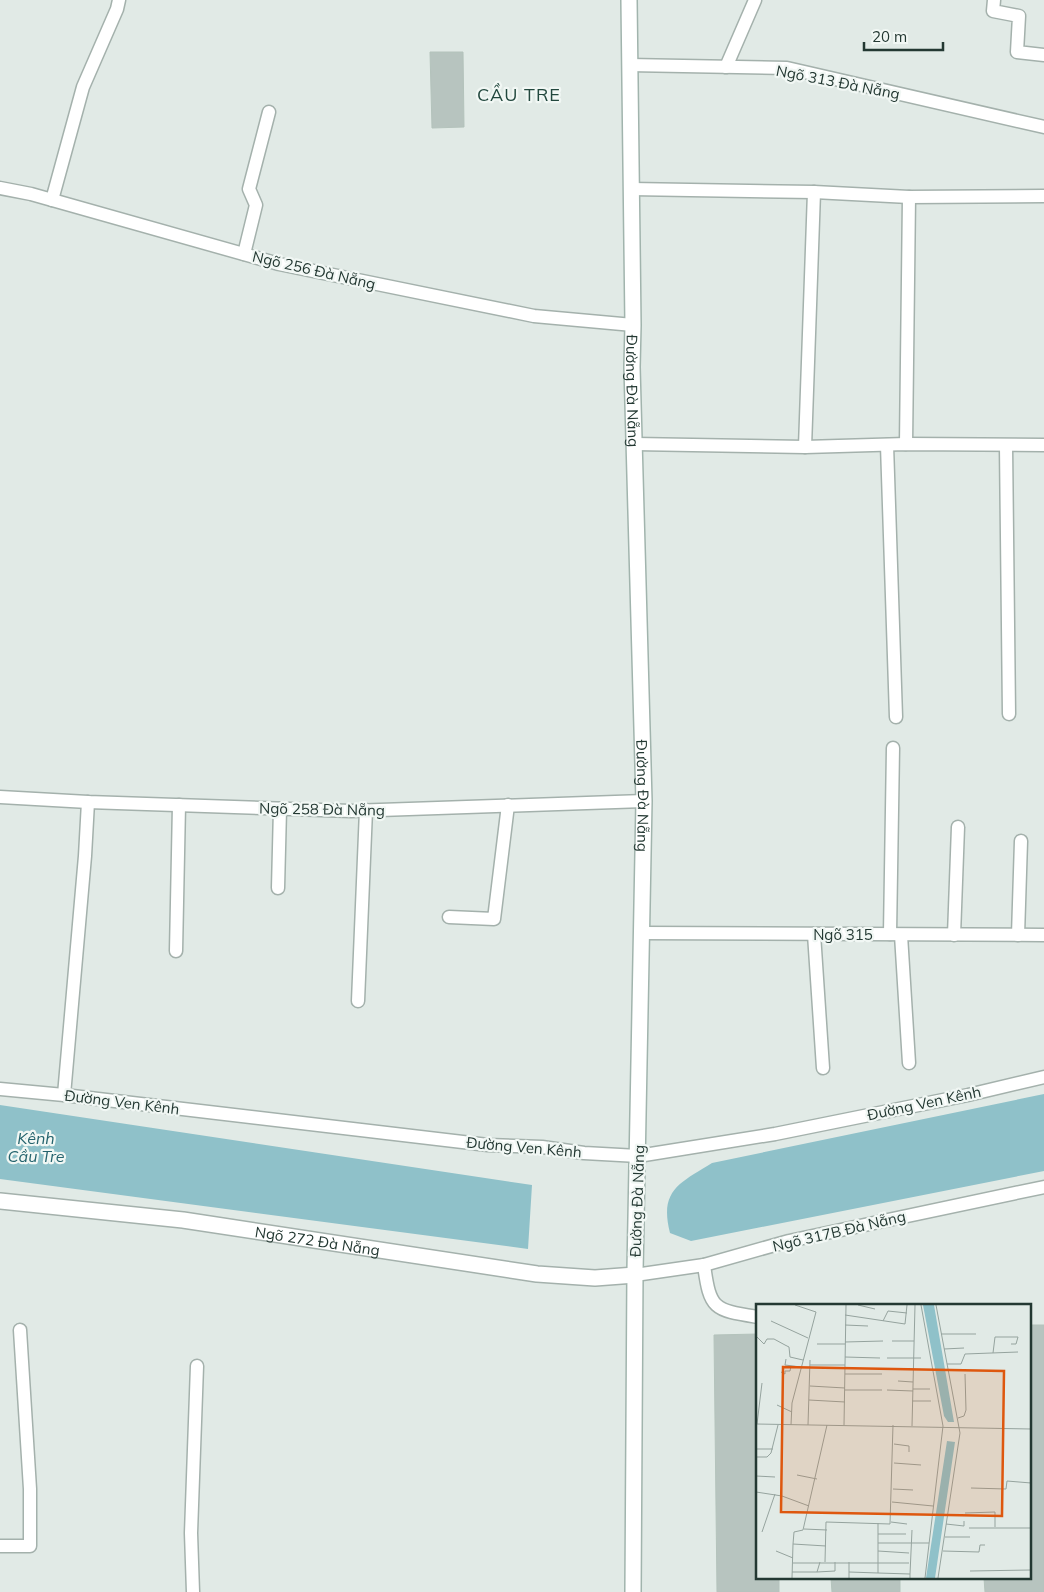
<svg xmlns="http://www.w3.org/2000/svg" width="1044" height="1592" viewBox="0 0 1044 1592" font-family="Mulish,sans-serif">
	<style>
		.water { fill: #8fc1c9 }
		.building { fill: #b7c4bf; stroke: #b4c3bc }
		.lines { fill: none; stroke-linecap: round; stroke-linejoin: round }
		.lane-casing { stroke: #a4b1ac; stroke-width: 15 }
		.street-casing { stroke: #a4b1ac; stroke-width: 18 }
		.secondary-casing { stroke: #a1b4ad; stroke-width: 18 }
		.lane { stroke: #fff; stroke-width: 12 }
		.street { stroke: #fff; stroke-width: 15 }
		.secondary { stroke: #fff; stroke-width: 15 }
		.labels { text-anchor: middle; dominant-baseline: central; stroke-width: 4.5; stroke-linejoin: round; paint-order: stroke }
		.street-label { font-size: 15px; fill: #233832; stroke: #f1f7f4 }
		.water-label { font-size: 16px; font-style: italic; fill: #24636d; stroke: #f1f7f4 }
		.quarter-label { font-size: 18px; letter-spacing: 1px; fill: #22483e; stroke: #f1f7f4 }
		.inset-road { fill: none; stroke: #95a39e; stroke-width: 1 }
		.view { fill: #de570e; fill-opacity: 0.15; stroke: #de570e; stroke-width: 2.5 }
		.inset-edge { fill: none; stroke: #233832; stroke-width: 2.5 }
	</style>
	<rect width="100%" height="100%" fill="#e1eae6"/>
	<g class="water">
		<path d="M 1044,1094 L 1044,1171 L 691,1241 L 670,1233 C 659,1190 680,1183 712,1163 Z"/>
		<path d="M 0,1105 L 532,1185 L 528,1249 L 0,1179 Z"/>
	</g>
	<g class="building">
		<path d="M 430,52 L 463,52 L 464,127 L 432,128 Z"/>
		<path d="M 1030,1325 L 1044,1325 L 1044,1592 L 985,1592 L 984,1578 L 1030,1578 Z"/>
		<path d="M 758,1334 L 758,1578 L 779,1578 L 779,1592 L 717,1592 L 714,1335 Z"/>
		<path d="M 831,1578 L 900,1578 L 900,1592 L 832,1592 Z"/>
	</g>
	<g class="lines">
		<defs>
			<g id="lane">
				<path d="M 994,0 L 993,11 L 1019,16 L 1017,52 L 1044,55"/>
				<path d="M 629,65 L 787,68 L 1044,127"/>
				<path d="M 726,67 L 755,0"/>
				<path d="M 0,188 L 31,194 L 279,264 L 534,316 L 633,325"/>
				<path d="M 631,189 L 814,192 L 909,197 L 1044,196"/>
				<path d="M 52,200 L 83,87 L 117,9 L 119,0"/>
				<path d="M 244,254 L 256,205 L 249,189 L 269,112"/>
				<path d="M 635,444 L 805,447 L 906,444 L 1044,445"/>
				<path d="M 906,444 L 909,197"/>
				<path d="M 887,445 L 896,717"/>
				<path d="M 1006,446 L 1009,714"/>
				<path d="M 805,447 L 814,192"/>
				<path d="M 0,797 L 88,802 L 351,811 L 644,801"/>
				<path d="M 278,888 L 280,809"/>
				<path d="M 449,917 L 494,919 L 508,805"/>
				<path d="M 641,933 L 1044,935"/>
				<path d="M 814,934 L 823,1068"/>
				<path d="M 890,934 L 893,748"/>
				<path d="M 901,935 L 909,1063"/>
				<path d="M 954,935 L 958,827"/>
				<path d="M 1018,935 L 1021,841"/>
				<path d="M 176,951 L 179,805"/>
				<path d="M 358,1001 L 366,810"/>
				<path d="M 0,1089 L 64,1095 L 488,1145 L 542,1147 L 584,1153 L 638,1156 L 775,1134 L 968,1095 L 1044,1077"/>
				<path d="M 64,1095 L 85,856 L 88,802"/>
				<path d="M 704,1265 C 710,1310 714,1310 758,1317"/>
				<path d="M 635,1275 L 704,1265 L 789,1241 L 1044,1187"/>
				<path d="M 0,1546 L 30,1546 L 30,1489 L 20,1330"/>
				<path d="M 193,1592 L 191,1533 L 197,1366"/>
			</g>
			<g id="street">
				<path id="s1" d="M 0,1201 L 183,1220 L 537,1274 L 595,1278 L 635,1275"/>
			</g>
			<g id="secondary">
				<path id="s2" d="M 629,0 L 633,325 L 632,367 L 644,801 L 635,1271 L 633,1592"/>
			</g>
		</defs>
		<use href="#lane" class="lane-casing"/>
		<use href="#street" class="street-casing"/>
		<use href="#secondary" class="secondary-casing"/>
		<use href="#lane" class="lane"/>
		<use href="#street" class="street"/>
		<use href="#secondary" class="secondary"/>
	</g>
	<g class="labels">
		<g class="street-label">
			<text transform="translate(838 82) rotate(11)">Ngõ 313 Đà Nẵng</text>
			<text transform="translate(314 270) rotate(13)">Ngõ 256 Đà Nẵng</text>
			<text stroke="none"><textPath href="#s2" startOffset="391">Đường Đà Nẵng</textPath></text>
			<text stroke="none"><textPath href="#s2" startOffset="796">Đường Đà Nẵng</textPath></text>
			<text transform="translate(322 809) rotate(1)">Ngõ 258 Đà Nẵng</text>
			<text x="843" y="934">Ngõ 315</text>
			<text transform="translate(122 1102) rotate(7)">Đường Ven Kênh</text>
			<text transform="translate(924 1103) rotate(-12)">Đường Ven Kênh</text>
			<text transform="translate(524 1147) rotate(5)">Đường Ven Kênh</text>
			<text transform="translate(637 1201) rotate(-88)">Đường Đà Nẵng</text>
			<text transform="translate(839 1231) rotate(-13)">Ngõ 317B Đà Nẵng</text>
			<text stroke="none"><textPath href="#s1" startOffset="320">Ngõ 272 Đà Nẵng</textPath></text>
		</g>
		<g class="water-label">
			<text x="36" y="1138">Kênh<tspan x="36" dy="18">Cầu Tre</tspan></text>
		</g>
		<g class="quarter-label">
			<text x="519" y="94">CẦU TRE</text>
		</g>
	</g>
	<g transform="translate(756 1304)">
		<rect width="275" height="275" fill="#e1eae6"/>
		<path d="M 167,1 L 178,1 L 198,118 L 192,118 L 188,112 ZM 191,137 L 199,138 L 179,274 L 170,274 Z" fill="#8fc1c9"/>
		<path class="inset-road" d="M 102,1 L 119,5M 165,1 L 187,122 L 169,274M 180,1 L 204,129 L 182,274M 89,11 L 149,20 L 151,1M 15,17 L 52,34M 127,17 L 132,7 L 151,9M 89,21 L 112,22M 185,30 L 220,30M 0,32 L 8,40 L 11,35 L 18,35 L 29,41 L 33,43 L 34,53 L 47,56M 136,37 L 158,37M 89,38 L 127,37M 61,40 L 89,40M 188,45 L 208,44M 237,49 L 239,33 L 262,33 L 260,40 L 255,40M 89,53 L 124,54M 131,54 L 165,54M 30,55 L 29,61 L 45,63M 191,60 L 205,60 L 209,50 L 262,48M 54,61 L 89,61M 25,68 L 29,70 L 29,67 L 34,67 L 35,62M 89,70 L 126,70M 142,77 L 157,78M 54,82 L 89,84M 157,85 L 174,85M 89,86 L 126,86M 131,86 L 157,87M 53,96 L 89,98M 156,97 L 175,97M 21,101 L 36,108M 202,114 L 208,112 L 210,106 L 209,70M 0,120 L 275,125M 1,120 L 6,79M 35,121 L 36,99 L 60,8 L 39,1M 52,121 L 54,56M 88,121 L 90,1M 156,122 L 159,1M 138,140 L 153,142 L 153,148M 0,145 L 17,145M 0,153 L 11,153 L 15,149 L 22,121M 138,159 L 165,161M 41,171 L 61,175M 0,172 L 19,173M 215,184 L 250,185 L 251,177 L 275,179M 137,185 L 157,186M 0,188 L 26,192 L 53,202M 136,198 L 177,202M 209,209 L 239,208 L 239,223M 135,218 L 151,220M 122,219 L 122,269 L 154,270 L 154,274M 190,220 L 208,222 L 208,217M 213,224 L 275,224M 48,225 L 71,226M 6,228 L 19,190M 122,230 L 150,230M 189,233 L 214,233M 122,239 L 173,239M 70,242 L 37,240 L 38,228 L 47,226 L 71,121M 20,247 L 37,254M 122,247 L 153,249M 187,247 L 223,248 L 224,241 L 229,241M 69,258 L 70,218 L 134,220 L 137,121M 37,259 L 153,259M 214,267 L 275,266M 36,268 L 61,268 L 64,258M 61,268 L 79,267 L 79,258M 93,268 L 122,269M 154,270 L 156,226M 36,274 L 37,240M 93,274 L 93,258"/>
		<path class="view" d="M 27,63 L 248,67 L 246,212 L 25,208 Z"/>
		<rect width="275" height="275" class="inset-edge"/>
	</g>
	<path d="M864 42v8h79v-8" fill="none" stroke="#233832" stroke-width="2.5"/>
	<text x="872" y="42" font-size="15" fill="#233832" stroke="#f1f7f4" stroke-width="4" paint-order="stroke">20 m</text>
</svg>
